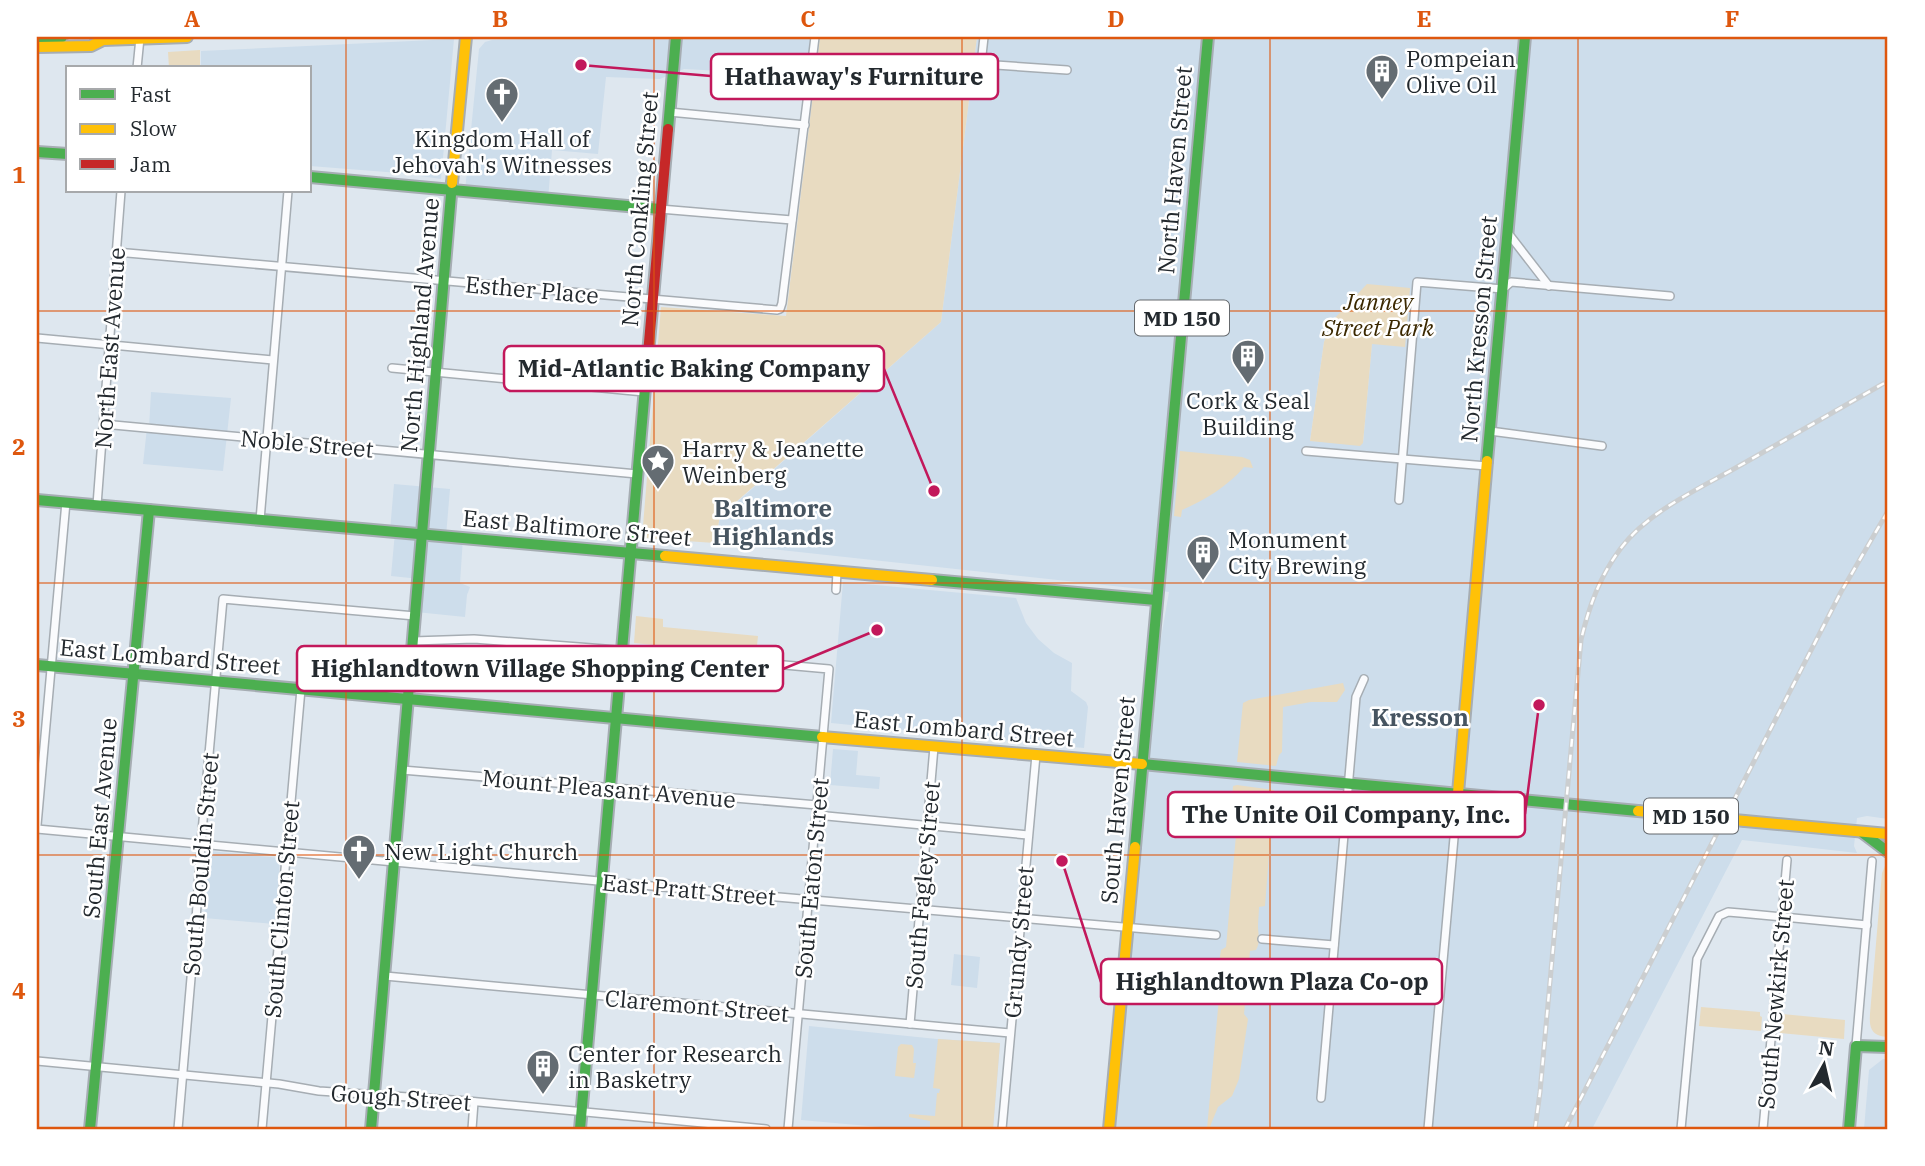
<svg xmlns="http://www.w3.org/2000/svg" width="1925" height="1166" viewBox="0 0 1925 1166" font-family="'IBM Plex Serif',serif">
	<style>
		.built { fill: #cdddeb; fill-rule: evenodd }
		.green { fill: #e8dbc1 }
		.lines { fill: none; stroke-linecap: round; stroke-linejoin: round }
		.street-casing { stroke: #a6adb3; stroke-width: 10 }
		.fast-casing { stroke: #a6adb3; stroke-width: 14 }
		.slow-casing { stroke: #a6adb3; stroke-width: 14 }
		.jam-casing { stroke: #a6adb3; stroke-width: 14 }
		.street { stroke: #fafbfd; stroke-width: 7 }
		.fast { stroke: #4caf50; stroke-width: 10 }
		.slow { stroke: #ffc107; stroke-width: 10 }
		.jam { stroke: #c62828; stroke-width: 10 }
		.rail-casing { stroke: #cbced0; stroke-width: 5 }
		.rail { stroke: #fff; stroke-width: 2.5; stroke-dasharray: 8; stroke-linecap: butt }
		.slow-bridge-casing { stroke: #a6adb3; stroke-width: 14; stroke-linecap: butt }
		.slow-bridge { stroke: #ffc107; stroke-width: 10 }
		.grid { fill: none; stroke: #de570e; stroke-width: 2; stroke-opacity: 0.55 }
		.labels { text-anchor: middle; dominant-baseline: central; stroke-width: 5; stroke-linejoin: round; paint-order: stroke }
		.shield { fill: #fff; stroke: #65696d; stroke-width: 2 }
		.shield-label { font-size: 21px; font-weight: bold; fill: #23292e }
		.poi-label { font-size: 23px; fill: #23292e; stroke: #fff; text-anchor: start }
		.street-label { font-size: 23px; fill: #23292e; stroke: #fff }
		.park-label { font-size: 23px; font-style: italic; fill: #3b2800; stroke: #fff }
		.neighbourhood-label { font-size: 24px; font-weight: bold; fill: #465460; stroke: #fff }
		.leader { fill: none; stroke: #c2185b; stroke-width: 2.5 }
		.callout-dot { fill: #c2185b; stroke: #fff; stroke-width: 2.5 }
		.callout { fill: #fff; stroke: #c2185b; stroke-width: 2.5 }
		.callout-label { font-size: 24px; text-anchor: middle; font-weight: bold; fill: #23292e }
		.neatline { fill: none; stroke: #de570e; stroke-width: 2.5 }
		.grid-label { font-size: 23px; text-anchor: middle; font-weight: bold; fill: #de570e }
	</style>
	<rect width="100%" height="100%" fill="#dee7ef"/>
	<g class="built">
		<path d="M 559,37 L 820,37 L 815,76 L 684,69 L 660,79 L 606,77 L 598,154 L 552,150 L 548,200 L 465,191 L 479,49 L 485,42 L 492,40 L 558,38 Z"/>
		<path d="M 977,37 L 1888,37 L 1888,819 L 1867,816 L 1857,818 L 1854,846 L 1857,853 L 1742,840 L 1592,1129 L 1113,1129 L 1139,765 L 1169,592 L 715,543 L 720,517 L 941,322 ZM 1332,321 L 1405,346 L 1372,343 L 1363,443 L 1310,441 L 1324,342 Z"/>
		<path d="M 454,39 L 441,179 L 399,173 L 310,166 L 310,68 L 201,68 L 201,51 Z"/>
		<path d="M 151,392 L 231,398 L 223,471 L 143,464 L 147,428 L 149,428 Z"/>
		<path d="M 394,484 L 450,489 L 446,536 L 463,538 L 460,583 L 470,587 L 467,595 L 465,617 L 416,612 L 420,579 L 391,576 L 395,532 L 390,531 Z"/>
		<path d="M 843,582 L 1016,598 L 1026,623 L 1038,639 L 1054,653 L 1072,663 L 1071,691 L 1086,702 L 1088,707 L 1084,748 L 831,723 Z"/>
		<path d="M 833,749 L 858,751 L 856,775 L 880,777 L 879,789 L 830,785 Z"/>
		<path d="M 209,851 L 280,858 L 275,924 L 204,918 Z"/>
		<path d="M 954,954 L 980,957 L 977,988 L 951,985 Z"/>
		<path d="M 809,1026 L 937,1039 L 1000,1043 L 993,1129 L 902,1129 L 801,1120 Z"/>
		<path d="M 1883,1059 L 1888,1059 L 1888,1129 L 1864,1129 L 1869,1070 Z"/>
	</g>
	<g class="green">
		<path d="M 820,37 L 977,37 L 941,322 L 720,516 L 715,543 L 642,538 L 661,307 L 786,316 Z"/>
		<path d="M 200,50 L 200,68 L 169,68 L 168,52 Z"/>
		<path d="M 1367,284 L 1410,288 L 1405,347 L 1372,344 L 1363,443 L 1360,446 L 1310,441 L 1324,342 L 1332,321 Z"/>
		<path d="M 1180,451 L 1242,457 L 1250,460 L 1253,468 L 1244,467 C 1228,486 1205,500 1182,510 L 1181,517 L 1174,516 Z"/>
		<path d="M 636,616 L 663,619 L 663,627 L 758,636 L 756,655 L 634,643 Z"/>
		<path d="M 1343,683 L 1345,690 L 1337,702 L 1311,702 L 1283,707 L 1282,752 L 1279,755 L 1276,766 L 1237,762 L 1243,703 L 1249,700 Z"/>
		<path d="M 1237,785 L 1274,790 L 1265,906 L 1259,907 C 1259,913 1258,920 1258,926 C 1258,935 1261,941 1256,950 L 1250,951 L 1244,1014 L 1248,1019 L 1239,1079 L 1232,1096 L 1218,1107 L 1209,1129 L 1207,1129 L 1219,998 L 1217,975 L 1221,950 L 1226,947 L 1236,835 L 1229,835 L 1233,786 Z"/>
		<path d="M 1888,859 L 1888,1037 C 1872,1036 1869,1029 1870,1014 L 1882,873 Z"/>
		<path d="M 1701,1007 L 1760,1012 L 1760,1016 L 1762,1017 L 1761,1031 L 1699,1026 Z"/>
		<path d="M 1782,1014 L 1845,1020 L 1844,1039 L 1780,1033 Z"/>
		<path d="M 938,1039 L 1000,1043 L 993,1129 L 930,1129 L 930,1121 L 909,1117 L 909,1114 L 935,1116 L 937,1093 L 939,1093 L 940,1089 L 933,1088 Z"/>
		<path d="M 901,1044 L 912,1045 L 914,1049 L 913,1063 L 916,1063 L 914,1078 L 895,1076 L 898,1047 Z"/>
	</g>
	<g class="lines">
		<defs>
			<g id="street">
				<path d="M 984,37 L 981,64 L 1067,70"/>
				<path d="M 137,68 L 140,38"/>
				<path d="M 669,112 L 805,125"/>
				<path d="M 660,209 L 792,220"/>
				<path d="M 1508,233 L 1549,286"/>
				<path d="M 116,252 L 777,310 L 780,309 L 782,303 L 815,37"/>
				<path d="M 37,338 L 273,360"/>
				<path d="M 392,368 L 644,392"/>
				<path d="M 103,424 L 637,474"/>
				<path d="M 1490,431 L 1602,446"/>
				<path d="M 1306,451 L 1487,466"/>
				<path d="M 1399,500 L 1417,282 L 1503,289 L 1511,282 L 1670,296"/>
				<path d="M 97,505 L 121,191"/>
				<path d="M 260,520 L 288,191"/>
				<path d="M 836,590 L 837,572"/>
				<path d="M 413,641 L 474,639 L 631,651 L 829,669 L 788,1129"/>
				<path d="M 402,770 L 817,805"/>
				<path d="M 816,815 L 1028,835"/>
				<path d="M 37,825 L 66,502"/>
				<path d="M 37,829 L 674,888 L 1216,935"/>
				<path d="M 1262,939 L 1334,945"/>
				<path d="M 385,976 L 1010,1033"/>
				<path d="M 910,1024 L 934,747"/>
				<path d="M 1856,1046 L 1872,861"/>
				<path d="M 37,1061 L 279,1084 L 319,1091 L 468,1101 L 766,1129"/>
				<path d="M 1321,1098 L 1356,697 L 1364,679"/>
				<path d="M 178,1129 L 196,920 L 201,843 L 223,599 L 415,616"/>
				<path d="M 262,1129 L 301,689"/>
				<path d="M 472,1129 L 474,1102"/>
				<path d="M 1002,1129 L 1036,755"/>
				<path d="M 1428,1129 L 1458,793"/>
				<path d="M 1681,1129 L 1697,959 L 1719,916 L 1728,912 L 1740,913 L 1867,925"/>
				<path d="M 1763,1129 L 1787,860"/>
			</g>
			<g id="fast">
				<path d="M 37,38 L 62,37"/>
				<path d="M 668,129 L 676,37"/>
				<path d="M 37,152 L 68,154"/>
				<path d="M 310,177 L 660,209"/>
				<path d="M 1487,461 L 1525,37"/>
				<path d="M 37,500 L 665,556"/>
				<path d="M 932,580 L 1156,600"/>
				<path d="M 37,665 L 822,737"/>
				<path d="M 1142,764 L 1638,811"/>
				<path d="M 1863,833 L 1888,852"/>
				<path d="M 1135,847 L 1208,37"/>
				<path d="M 90,1129 L 149,510"/>
				<path d="M 371,1129 L 452,183"/>
				<path d="M 580,1129 L 647,365"/>
				<path d="M 1849,1129 L 1856,1046 L 1888,1047"/>
			</g>
			<g id="slow">
				<path d="M 37,47 L 91,46 L 103,40 L 187,37"/>
				<path d="M 452,183 L 466,37"/>
				<path d="M 665,556 L 932,580"/>
				<path d="M 822,737 L 1142,764"/>
				<path d="M 1458,793 L 1487,461"/>
				<path d="M 1745,821 L 1888,834"/>
				<path d="M 1109,1129 L 1135,847"/>
			</g>
			<path id="jam" d="M 647,365 L 668,129"/>
		</defs>
		<use href="#street" class="street-casing"/>
		<use href="#fast" class="fast-casing"/>
		<use href="#slow" class="slow-casing"/>
		<use href="#jam" class="jam-casing"/>
		<use href="#street" class="street"/>
		<use href="#fast" class="fast"/>
		<use href="#slow" class="slow"/>
		<use href="#jam" class="jam"/>
		<defs>
			<g id="rail">
				<path d="M 1535,1129 L 1540,1092 L 1581,640 C 1589,606 1600,576 1621,548 C 1650,510 1699,489 1739,466 C 1789,438 1838,409 1888,381"/>
				<path d="M 1565,1129 L 1841,592 L 1888,511"/>
			</g>
		</defs>
		<use href="#rail" class="rail-casing"/>
		<use href="#rail" class="rail"/>
		<defs>
			<path id="slow-bridge" d="M 1638,811 L 1745,821"/>
		</defs>
		<use href="#slow-bridge" class="slow-bridge-casing"/>
		<use href="#slow-bridge" class="slow-bridge"/>
	</g>
	<path class="grid" d="M 346,37 L 346,1129M 654,37 L 654,1129M 962,37 L 962,1129M 1270,37 L 1270,1129M 1578,37 L 1578,1129M 37,311 L 1888,311M 37,583 L 1888,583M 37,855 L 1888,855"/>
	<defs>
		<symbol id="building-pin" viewBox="-11 -11 22 30"><path d="M0 17L-7.5 6A9.5 9.5 0 1 1 7.5 6Z" fill="#646c72" stroke="#fff"/><path d="M-4-6H4V6H1V3H-1V6H-4ZM-2.5-4.3h1.7v1.8h-1.7ZM.8-4.3h1.7v1.8H.8ZM-2.5-1h1.7V.8h-1.7ZM.8-1h1.7V.8H.8Z" fill="#fff"/></symbol>
		<symbol id="church-pin" viewBox="-11 -11 22 30"><path d="M0 17L-7.5 6A9.5 9.5 0 1 1 7.5 6Z" fill="#646c72" stroke="#fff"/><path d="M-1.2-6h2.4v3.5h3.3v2.4h-3.3V6h-2.4V-.1h-3.3v-2.4h3.3Z" fill="#fff"/></symbol>
		<symbol id="sight-pin" viewBox="-11 -11 22 30"><path d="M0 17L-7.5 6A9.5 9.5 0 1 1 7.5 6Z" fill="#646c72" stroke="#fff"/><path d="M0-6L1.8-2.2L6-1.7L2.9 1.2L3.7 5.4L0 3.3L-3.7 5.4L-2.9 1.2L-6-1.7L-1.8-2.2Z" fill="#fff"/></symbol>
	</defs>
	<g fill-rule="evenodd">
		<use href="#building-pin" x="1363" y="52" width="38" height="52"/>
		<use href="#church-pin" x="483" y="75" width="38" height="52"/>
		<use href="#building-pin" x="1229" y="337" width="38" height="52"/>
		<use href="#sight-pin" x="639" y="442" width="38" height="52"/>
		<use href="#building-pin" x="1184" y="533" width="38" height="52"/>
		<use href="#church-pin" x="340" y="832" width="38" height="52"/>
		<use href="#building-pin" x="524" y="1047" width="38" height="52"/>
	</g>
	<g class="labels">
		<g class="shield">
			<rect x="1135" y="300.5" width="94" height="35" rx="5"/>
			<rect x="1644" y="798.5" width="94" height="35" rx="5"/>
		</g>
		<g class="shield-label">
			<text x="1182" y="318">MD 150</text>
			<text x="1691" y="816">MD 150</text>
		</g>
		<g class="poi-label">
			<text x="1406" y="58">Pompeian<tspan x="1406" dy="26">Olive Oil</tspan></text>
			<text x="502" y="138" text-anchor="middle">Kingdom Hall of<tspan x="502" dy="26">Jehovah's Witnesses</tspan></text>
			<text x="1248" y="400" text-anchor="middle">Cork &amp; Seal<tspan x="1248" dy="26">Building</tspan></text>
			<text x="682" y="448">Harry &amp; Jeanette<tspan x="682" dy="26">Weinberg</tspan></text>
			<text x="1228" y="539">Monument<tspan x="1228" dy="26">City Brewing</tspan></text>
			<text x="384" y="851">New Light Church</text>
			<text x="568" y="1053">Center for Research<tspan x="568" dy="26">in Basketry</tspan></text>
		</g>
		<g class="street-label">
			<text transform="translate(1174 170) rotate(-85)">North Haven Street</text>
			<text transform="translate(639 209) rotate(-85)">North Conkling Street</text>
			<text transform="translate(532 289) rotate(5)">Esther Place</text>
			<text transform="translate(419 325) rotate(-85)">North Highland Avenue</text>
			<text transform="translate(1478 329) rotate(-85)">North Kresson Street</text>
			<text transform="translate(109 348) rotate(-86)">North East Avenue</text>
			<text transform="translate(307 443) rotate(5)">Noble Street</text>
			<text transform="translate(577 527) rotate(5)">East Baltimore Street</text>
			<text transform="translate(170 656) rotate(5)">East Lombard Street</text>
			<text transform="translate(964 728) rotate(5)">East Lombard Street</text>
			<text transform="translate(609 788) rotate(5)">Mount Pleasant Avenue</text>
			<text transform="translate(1117 800) rotate(-85)">South Haven Street</text>
			<text transform="translate(99 818) rotate(-85)">South East Avenue</text>
			<text transform="translate(200 864) rotate(-85)">South Bouldin Street</text>
			<text transform="translate(811 878) rotate(-85)">South Eaton Street</text>
			<text transform="translate(922 885) rotate(-85)">South Fagley Street</text>
			<text transform="translate(689 889) rotate(5)">East Pratt Street</text>
			<text transform="translate(281 909) rotate(-85)">South Clinton Street</text>
			<text transform="translate(1018 942) rotate(-85)">Grundy Street</text>
			<text transform="translate(1775 994) rotate(-85)">South Newkirk Street</text>
			<text transform="translate(697 1005) rotate(5)">Claremont Street</text>
			<text transform="translate(401 1097) rotate(4)">Gough Street</text>
		</g>
		<g class="park-label">
			<text x="1378" y="301">Janney<tspan x="1378" dy="26">Street Park</tspan></text>
		</g>
		<g class="neighbourhood-label">
			<text x="773" y="508">Baltimore<tspan x="773" dy="28">Highlands</tspan></text>
			<text x="1420" y="717">Kresson</text>
		</g>
	</g>
	<path class="leader" d="M581 65L711 76M934 491L884 369M877 630L783 669M1539 705L1525 814M1062 861L1101 982"/>
	<g class="callout-dot">
		<circle cx="581" cy="65" r="7"/>
		<circle cx="934" cy="491" r="7"/>
		<circle cx="877" cy="630" r="7"/>
		<circle cx="1539" cy="705" r="7"/>
		<circle cx="1062" cy="861" r="7"/>
	</g>
	<g class="callout">
		<rect x="711" y="54" width="287" height="45" rx="7"/>
		<rect x="504" y="346" width="380" height="45" rx="7"/>
		<rect x="297" y="646" width="486" height="45" rx="7"/>
		<rect x="1168" y="792" width="357" height="45" rx="7"/>
		<rect x="1101" y="959" width="341" height="45" rx="7"/>
	</g>
	<g class="callout-label">
		<text x="854" y="85">Hathaway's Furniture</text>
		<text x="694" y="377">Mid-Atlantic Baking Company</text>
		<text x="540" y="677">Highlandtown Village Shopping Center</text>
		<text x="1346" y="823">The Unite Oil Company, Inc.</text>
		<text x="1272" y="990">Highlandtown Plaza Co-op</text>
	</g>
	<rect width="1925" height="1166" fill="none" stroke="#ffffff" stroke-width="77"/>
	<rect x="66" y="66" width="245" height="126" fill="#ffffff" stroke="#a7a9ab" stroke-width="2"/>
	<rect x="80" y="89" width="35" height="10" fill="#4caf50" stroke="#a7a9ab" stroke-width="2"/>
	<text x="130" y="102" font-size="21" fill="#23292e">Fast</text>
	<rect x="80" y="124" width="35" height="10" fill="#ffc107" stroke="#a7a9ab" stroke-width="2"/>
	<text x="130" y="136" font-size="21" fill="#23292e">Slow</text>
	<rect x="80" y="159" width="35" height="10" fill="#c62828" stroke="#a7a9ab" stroke-width="2"/>
	<text x="130" y="172" font-size="21" fill="#23292e">Jam</text>
	<g transform="translate(1824 1065) rotate(8)" stroke="#ffffff" stroke-width="5" paint-order="stroke">
	<path d="M0-5L12 26L0 18L-12 26Z" fill="#23292e"/>
	<text y="-10" font-size="19" font-weight="bold" text-anchor="middle" fill="#23292e">N</text>
	</g>
	<rect x="38" y="38" width="1848" height="1090" class="neatline"/>
	<g class="grid-label">
		<text x="192" y="27">A</text>
		<text x="500" y="27">B</text>
		<text x="808" y="27">C</text>
		<text x="1116" y="27">D</text>
		<text x="1424" y="27">E</text>
		<text x="1732" y="27">F</text>
		<text x="19" y="183">1</text>
		<text x="19" y="455">2</text>
		<text x="19" y="727">3</text>
		<text x="19" y="999">4</text>
	</g>
</svg>
